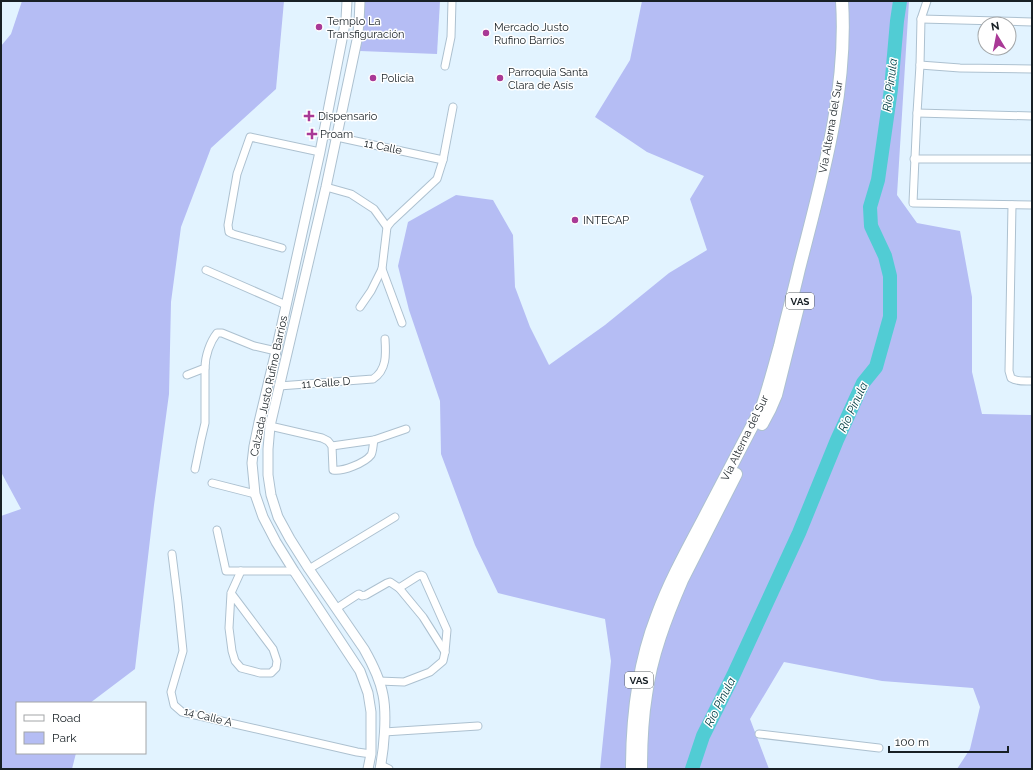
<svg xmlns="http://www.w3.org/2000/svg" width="1033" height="770" viewBox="0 0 1033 770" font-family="Raleway,sans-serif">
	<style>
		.green { fill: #b5bdf4 }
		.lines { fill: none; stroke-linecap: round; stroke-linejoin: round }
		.river { stroke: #51ccd4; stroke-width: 14 }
		.minor-casing { stroke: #adc1d0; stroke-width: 9 }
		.tertiary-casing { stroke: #adc1d0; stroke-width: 11 }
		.trunk-casing { stroke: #adc1d0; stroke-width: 14 }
		.minor { stroke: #fff; stroke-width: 7 }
		.tertiary { stroke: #fff; stroke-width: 9 }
		.trunk { stroke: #fff; stroke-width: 12 }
		.poi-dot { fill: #a93996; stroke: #fff; stroke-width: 1.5 }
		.labels { text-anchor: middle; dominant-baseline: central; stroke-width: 3; stroke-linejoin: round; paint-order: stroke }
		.shield { fill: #fff; stroke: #5d6366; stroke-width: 1 }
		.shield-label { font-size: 10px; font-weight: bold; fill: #182025 }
		.poi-label { font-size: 11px; fill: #182025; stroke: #fff; text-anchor: start }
		.street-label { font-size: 11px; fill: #182025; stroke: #fff }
		.water-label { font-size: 12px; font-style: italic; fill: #023e42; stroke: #fff }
	</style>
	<rect width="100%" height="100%" fill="#e2f3ff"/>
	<g class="green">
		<path d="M 22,1 L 284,1 L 276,89 L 211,148 L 181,227 L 171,302 L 169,394 L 154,505 L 135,669 L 90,703 L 17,703 L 17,753 L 76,753 L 72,769 L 1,769 L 1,516 L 21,509 L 1,472 L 1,46 L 11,34 Z"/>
		<path d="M 364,1 L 440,1 L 437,54 L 360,51 Z"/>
		<path d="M 642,1 L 909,1 L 897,195 L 917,223 L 960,231 L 972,297 L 972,372 L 982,414 L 1032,415 L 1032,769 L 957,769 L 970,749 L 980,707 L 973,688 L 882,681 L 784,662 L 750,719 L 769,769 L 600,769 L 611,661 L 605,619 L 498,593 L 475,545 L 441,454 L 440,401 L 409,310 L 398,266 L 408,222 L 456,195 L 493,200 L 513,235 L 515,287 L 530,327 L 549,365 L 605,325 L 669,273 L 707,250 L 690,199 L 704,176 L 647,152 L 595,117 L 630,60 Z"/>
	</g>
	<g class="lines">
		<path class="river" d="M 692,769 L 703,736 L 733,676 L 799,533 L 837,440 L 863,383 L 876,367 L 890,317 L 890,276 L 885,256 L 871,226 L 870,207 L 878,180 L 891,89 L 897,21 L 900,1"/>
		<defs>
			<g id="minor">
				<path d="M 927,1 L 921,19 L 920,65 L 917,113 L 913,203 L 1032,205"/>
				<path d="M 921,19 L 1032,22"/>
				<path d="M 920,65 L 960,68 L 1032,69"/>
				<path d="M 445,66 L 451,37 L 452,1"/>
				<path d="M 917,113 L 1032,116"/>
				<path d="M 323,134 L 443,160"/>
				<path d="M 914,159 L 1032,159"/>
				<path d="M 326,187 L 351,194 L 374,209 L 387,227"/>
				<path d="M 1012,205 L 1009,371 L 1011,378 C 1017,382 1025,381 1032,381"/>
				<path d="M 282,248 L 233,234 L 229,232 L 228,225 L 237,174 L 250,137 L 320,152"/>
				<path d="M 382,269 L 402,323"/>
				<path d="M 206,270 L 286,305"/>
				<path d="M 360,307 L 371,291 L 382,269 L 387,227 L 391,222 L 437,179 L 443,160 L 453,107"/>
				<path d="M 187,375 L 205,368 C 205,356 210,342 217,333 L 222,333 L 254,346 L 276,351"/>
				<path d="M 279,386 L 373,379 C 387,370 386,354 385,339"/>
				<path d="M 270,426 L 322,438 L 328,441 L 332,446 L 333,470 C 342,472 365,463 371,455 C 373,452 373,444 374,440"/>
				<path d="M 332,446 L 374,440 L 406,429"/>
				<path d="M 195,469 L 201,440 L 205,423 L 205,368"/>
				<path d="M 212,483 L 255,494"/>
				<path d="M 217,530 L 226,571 L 294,571"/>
				<path d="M 172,554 L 178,602 L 183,651 L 171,692 L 174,705 L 182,712 L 357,752 L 371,754"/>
				<path d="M 309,569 L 395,517"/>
				<path d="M 399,588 L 423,617 L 445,652"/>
				<path d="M 231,593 L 273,649 L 277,661 L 276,668 L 271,673 L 260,673 L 241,668 L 235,661 L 232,651 L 229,628 L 231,593 L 241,571"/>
				<path d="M 337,608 L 357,595 L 359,594 L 362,596 L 366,595 L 387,583 L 390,582 L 399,588 L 418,576 L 421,575 L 423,576 L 447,630 L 445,652 L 443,661 L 430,672 L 404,682 L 379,681"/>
				<path d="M 384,732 L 478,726"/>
				<path d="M 759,734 L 879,748"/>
				<path d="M 381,765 L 389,769"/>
			</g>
			<g id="tertiary">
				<path d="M 347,1 L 346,19 L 320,152 L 276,351 L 259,422 L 254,446 L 252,463 L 255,494 L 263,517 L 276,542 L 294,571 L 360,671 L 368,693 L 371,712 L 371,754 L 368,769"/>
				<path d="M 360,1 L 359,23 L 357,40 L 326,187 L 270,426 L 268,449 L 268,475 L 271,495 L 278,517 L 290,539 L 309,569 L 364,649 C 372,663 380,679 383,695 C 387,715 384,749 380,769"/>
			</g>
			<g id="trunk">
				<path d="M 762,424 L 770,409 L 776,395 L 798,307"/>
				<path d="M 632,769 C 632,717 638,665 657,616 C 669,583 686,552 703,520 C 722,483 742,445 762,407 C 769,387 774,367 780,346 C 786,320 793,295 799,269 C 821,182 848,92 842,1"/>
				<path d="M 641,769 C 641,744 642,719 646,695 C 651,656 666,617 682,580 L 736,474"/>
			</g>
		</defs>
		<use href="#minor" class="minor-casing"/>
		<use href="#tertiary" class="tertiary-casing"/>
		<use href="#trunk" class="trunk-casing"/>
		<use href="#minor" class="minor"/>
		<use href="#tertiary" class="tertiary"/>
		<use href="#trunk" class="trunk"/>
	</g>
	<g class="poi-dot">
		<circle cx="319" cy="27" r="4"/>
		<circle cx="486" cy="33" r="4"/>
		<circle cx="373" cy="78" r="4"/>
		<circle cx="500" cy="78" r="4"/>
		<path d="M307 110h4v4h4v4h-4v4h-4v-4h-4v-4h4z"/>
		<path d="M310 128h4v4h4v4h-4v4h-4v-4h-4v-4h4z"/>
		<circle cx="575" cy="220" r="4"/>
	</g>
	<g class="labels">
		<g class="shield">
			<rect x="786" y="293" width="28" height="16" rx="3"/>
			<rect x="625" y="672" width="28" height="16" rx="3"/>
		</g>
		<g class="shield-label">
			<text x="800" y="301">VAS</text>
			<text x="639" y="680">VAS</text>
		</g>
		<g class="poi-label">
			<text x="327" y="21">Templo La<tspan x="327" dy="13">Transfiguración</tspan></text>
			<text x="494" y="27">Mercado Justo<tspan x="494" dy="13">Rufino Barrios</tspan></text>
			<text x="508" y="72">Parroquia Santa<tspan x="508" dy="13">Clara de Asís</tspan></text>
			<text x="381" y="78">Policia</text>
			<text x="318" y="116">Dispensario</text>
			<text x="320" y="134">Proam</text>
			<text x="583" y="220">INTECAP</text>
		</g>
		<g class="street-label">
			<text transform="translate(831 127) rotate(-80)">Vía Alterna del Sur</text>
			<text transform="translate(383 147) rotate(12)">11 Calle</text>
			<text transform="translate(326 383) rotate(-4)">11 Calle D</text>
			<text transform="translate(269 386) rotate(-78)">Calzada Justo Rufino Barrios</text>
			<text transform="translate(745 438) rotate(-64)">Vía Alterna del Sur</text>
			<text transform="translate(208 717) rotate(14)">14 Calle A</text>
		</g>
		<g class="water-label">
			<text transform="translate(890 85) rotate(-83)">Río Pinula</text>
			<text transform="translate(853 407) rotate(-65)">Río Pinula</text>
			<text transform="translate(720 702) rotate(-63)">Río Pinula</text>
		</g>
	</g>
	<rect width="1033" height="770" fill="none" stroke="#182025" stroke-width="4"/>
	<rect x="16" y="702" width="130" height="52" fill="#ffffff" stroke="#a3a6a8"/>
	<rect x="24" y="715" width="20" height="6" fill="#ffffff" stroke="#a3a6a8"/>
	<text x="52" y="722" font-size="12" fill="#182025">Road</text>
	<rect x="24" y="732" width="20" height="12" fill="#b5bdf4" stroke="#a3a6a8"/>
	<text x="52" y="742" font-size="12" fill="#182025">Park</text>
	<g transform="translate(997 36) rotate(350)"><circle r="19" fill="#ffffff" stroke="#a3a6a8"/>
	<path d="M0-3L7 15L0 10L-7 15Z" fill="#a93996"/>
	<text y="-6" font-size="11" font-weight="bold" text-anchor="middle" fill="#182025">N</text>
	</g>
	<path d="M889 746v6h119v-6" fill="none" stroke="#182025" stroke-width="2"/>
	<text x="895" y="746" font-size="12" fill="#182025" stroke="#ffffff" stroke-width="3" paint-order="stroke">100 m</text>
</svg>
